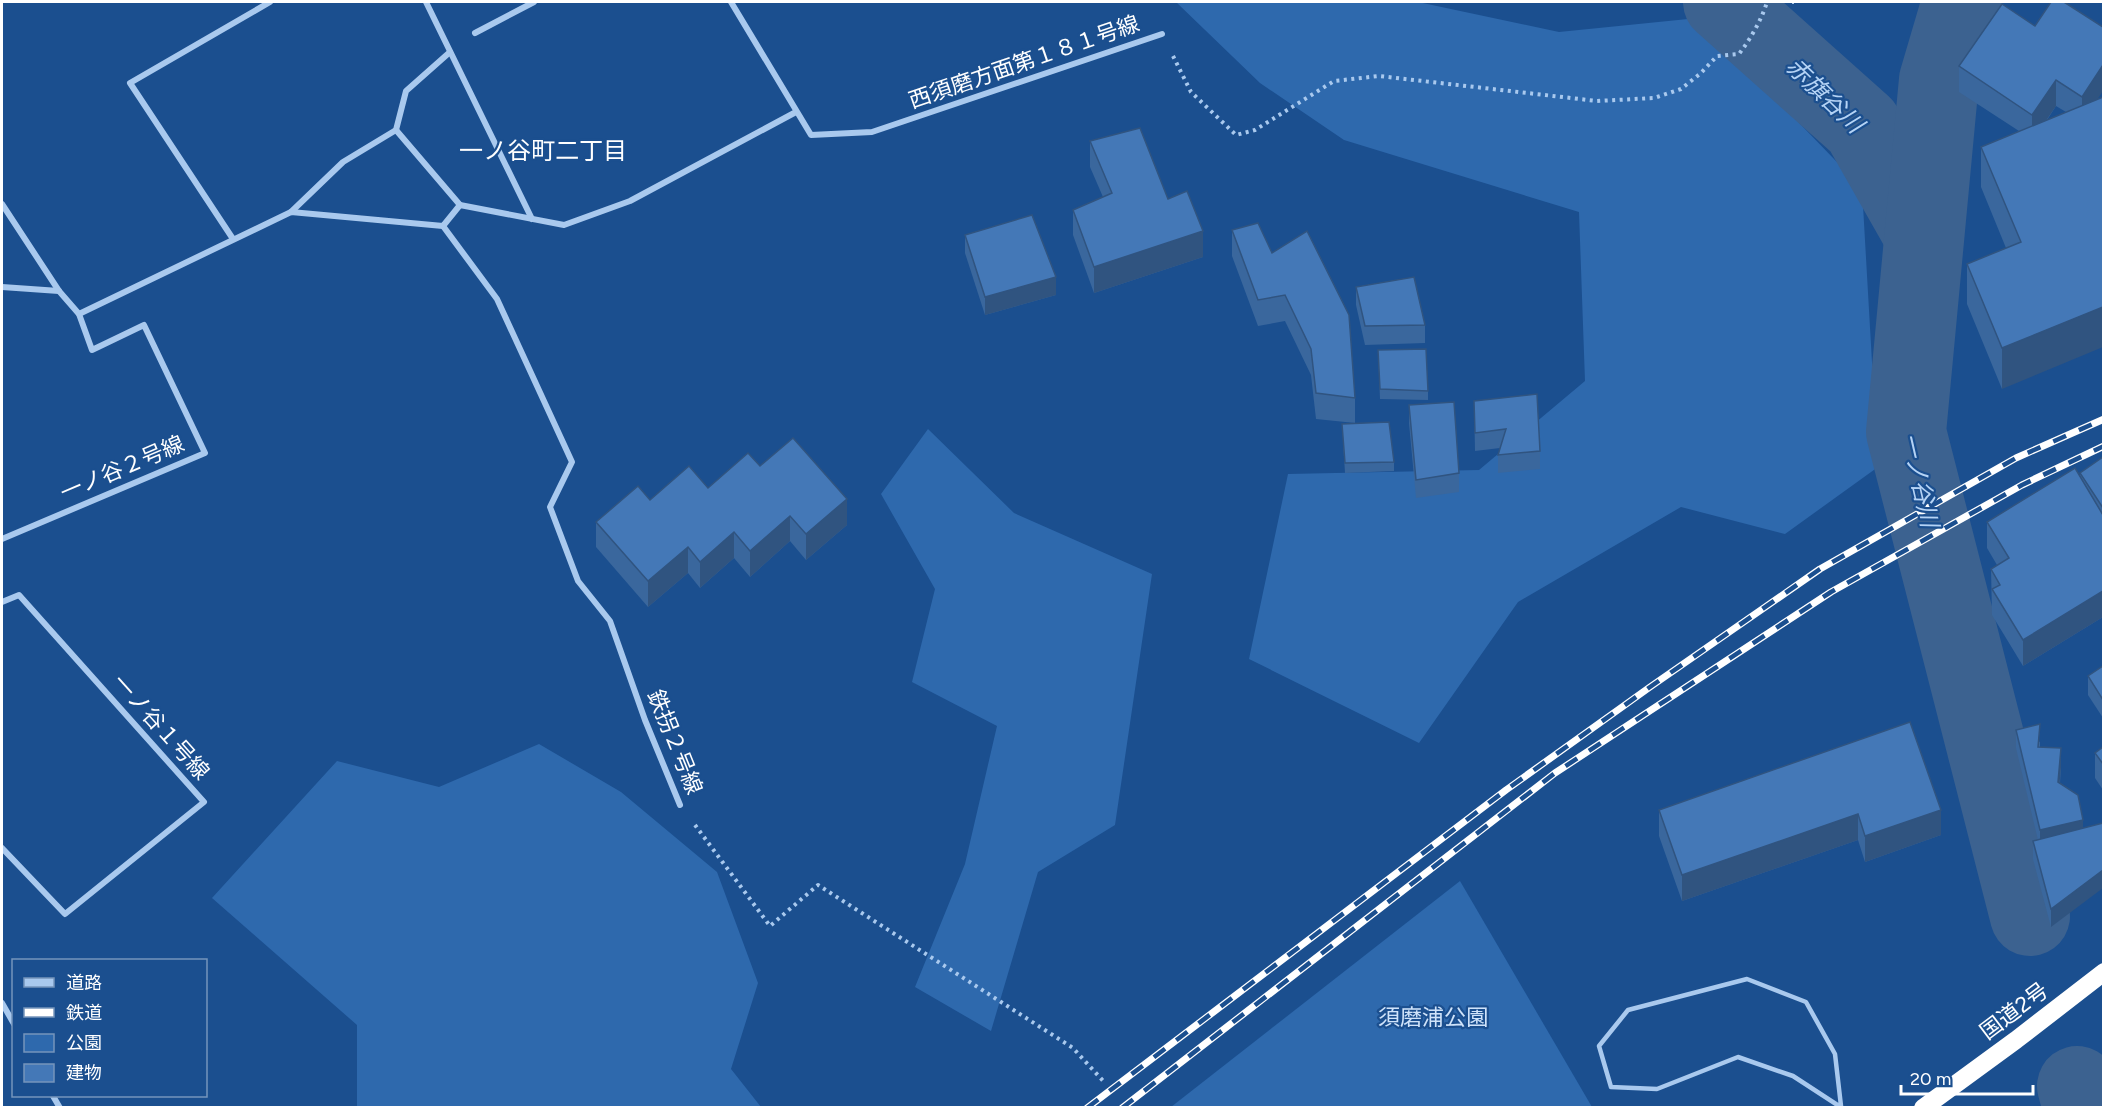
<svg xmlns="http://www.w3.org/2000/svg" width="2105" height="1109" viewBox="0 0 2105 1109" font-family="Figtree,'Noto Sans JP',sans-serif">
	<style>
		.green { fill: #2e69ad }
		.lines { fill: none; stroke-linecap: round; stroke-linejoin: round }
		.river { stroke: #3c6290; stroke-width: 80 }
		.path { stroke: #a9c9ee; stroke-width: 4; stroke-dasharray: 3 4.5; stroke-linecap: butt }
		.lane { stroke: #a9c9ee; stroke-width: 4.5 }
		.street { stroke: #a9c9ee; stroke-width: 6 }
		.highway { stroke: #fff; stroke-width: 18 }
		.rail-casing { stroke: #fff; stroke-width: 7 }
		.rail { stroke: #1b4f8f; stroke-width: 4.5; stroke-dasharray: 14; stroke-linecap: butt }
		.wall { fill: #3a679d; fill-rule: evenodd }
		.shaded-wall { fill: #305480 }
		.building { fill: #4478b7; stroke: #305480; stroke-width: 1.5 }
		.labels { text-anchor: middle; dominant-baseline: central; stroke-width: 4.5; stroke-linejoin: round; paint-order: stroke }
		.street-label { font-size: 22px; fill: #fff; stroke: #1b4f8f }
		.park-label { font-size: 22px; fill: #cfe3fa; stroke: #1b4f8f }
		.water-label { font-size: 24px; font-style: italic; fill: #b5d3f5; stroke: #1b4f8f }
		.neighbourhood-label { font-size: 24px; fill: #fff; stroke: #1b4f8f }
	</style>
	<rect width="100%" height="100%" fill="#1b4f8f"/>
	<g class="green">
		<path d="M 1176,2 L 1418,2 L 1559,32 L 1698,18 L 1862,188 L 1878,467 L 1785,534 L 1681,507 L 1518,602 L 1419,743 L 1249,659 L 1288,474 L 1479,470 L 1585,381 L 1579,212 L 1344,140 L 1260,83 Z"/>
		<path d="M 928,429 L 1014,513 L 1152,574 L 1115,825 L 1038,872 L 991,1031 L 915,987 L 965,864 L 997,726 L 912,682 L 935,589 L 881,494 Z"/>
		<path d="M 539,744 L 621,792 L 717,872 L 758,983 L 731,1069 L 761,1107 L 357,1107 L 357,1025 L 212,898 L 337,761 L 439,787 Z"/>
		<path d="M 1460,881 L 1592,1107 L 1171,1107 Z"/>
	</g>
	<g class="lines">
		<g class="river">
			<path d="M 1723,2 L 1862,126 L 1924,235"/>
			<path d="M 1962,2 L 1939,80 L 1906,432 L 2030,916"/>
			<path d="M 2077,1086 L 2083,1108"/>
		</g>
		<g class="path">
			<path d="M 1792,2 L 1794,2"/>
			<path d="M 1173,56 L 1191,92 L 1236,135 L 1255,130 L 1334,81 L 1379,76 L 1597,101 L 1654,98 L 1681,89 L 1701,73 L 1717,56 L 1739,54 C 1751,38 1761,21 1767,2"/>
			<path d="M 695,825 L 770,926 L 818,885 L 1073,1048 L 1105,1083"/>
		</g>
		<path class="lane" d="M 1841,1106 L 1835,1054 L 1806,1002 L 1747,979 L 1628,1010 L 1599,1046 L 1611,1087 L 1657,1089 L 1738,1057 L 1793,1076 L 1842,1108"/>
		<g class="street">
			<path d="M 426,2 L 532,219"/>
			<path d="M 731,2 L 811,135 L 872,132 L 1162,34"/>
			<path d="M 475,33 L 534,2"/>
			<path d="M 396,130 L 460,205"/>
			<path d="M 2,204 L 59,291 L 79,314 L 92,350 L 144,325 L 205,453 L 2,539"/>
			<path d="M 291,212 L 343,162 L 396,130 L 406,91 L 450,52"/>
			<path d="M 443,226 L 497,299 L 572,462 L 550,507 L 578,581 L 610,621 L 645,720 L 680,805"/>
			<path d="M 233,239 L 130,83 L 270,2"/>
			<path d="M 2,287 L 59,291"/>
			<path d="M 79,314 L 291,212 L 443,226 L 460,205 L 564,225 L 630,201 L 796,112"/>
			<path d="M 2,602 L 19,595 L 204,802 L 65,914 L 2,848"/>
			<path d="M 2,1003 L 14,1024"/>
			<path d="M 53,1096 L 60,1108"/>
		</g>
		<path class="highway" d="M 1923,1108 L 2016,1040 L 2104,972"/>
		<defs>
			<g id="rail">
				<path d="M 1087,1108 L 1506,790 L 1650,687 L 1820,569 L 2016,458 L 2104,419"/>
				<path d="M 1122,1108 L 1555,773 L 1831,592 L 2022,485 L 2104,446"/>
			</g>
		</defs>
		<use href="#rail" class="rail-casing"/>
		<use href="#rail" class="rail"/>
	</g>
	<g class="wall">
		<path d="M 2002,4 L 2098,99 L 2002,389 L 1967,304 L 1967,264 L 2006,248 L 1981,187 L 1981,147 L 2019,131 L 1959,92 L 1959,66 ZM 2056,106 L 2066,112 L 2047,120 Z"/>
		<path d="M 1090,141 L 1168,199 L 1203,257 L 1094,293 L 1073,235 L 1073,210 L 1103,197 L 1090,167 Z"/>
		<path d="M 1232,230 L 1272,253 L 1355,398 L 1355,423 L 1316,419 L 1311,375 L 1285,321 L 1258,326 L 1232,256 Z"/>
		<path d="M 965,235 L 1056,295 L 985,315 L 965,253 Z"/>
		<path d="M 1356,287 L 1425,325 L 1425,343 L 1365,345 L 1356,305 Z"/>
		<path d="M 1378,350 L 1428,391 L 1428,400 L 1380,399 Z"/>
		<path d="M 1474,401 L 1540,451 L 1540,469 L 1498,473 L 1498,455 L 1500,448 L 1475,451 Z"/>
		<path d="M 1409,405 L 1459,473 L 1459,492 L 1416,498 L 1409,423 Z"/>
		<path d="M 1342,424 L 1394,462 L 1394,471 L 1345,473 Z"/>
		<path d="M 2103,457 L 2103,617 L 2023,666 L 1992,615 L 1991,569 L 1997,565 L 1987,548 L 1987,522 L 2080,477 L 2080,473 Z"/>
		<path d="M 760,466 L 847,525 L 806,560 L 790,541 L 750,577 L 734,558 L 700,588 L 688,573 L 648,607 L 596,547 L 596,522 L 650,500 L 708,488 Z"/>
		<path d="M 2103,666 L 2103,718 L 2088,695 L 2088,676 Z"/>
		<path d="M 1910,722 L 1941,835 L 1865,862 L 1858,840 L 1682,901 L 1659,836 L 1659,810 Z"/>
		<path d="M 2016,730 L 2040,742 L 2040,747 L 2061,767 L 2051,927 L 2033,859 L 2033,841 L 2038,840 L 2016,748 Z"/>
		<path d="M 2103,747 L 2103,790 L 2095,778 L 2095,753 Z"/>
	</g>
	<g class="shaded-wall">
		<path d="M 2103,65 L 2103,91 L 2082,122 L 2082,97 Z"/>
		<path d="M 2056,80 L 2056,106 L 2032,141 L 2032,115 Z"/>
		<path d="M 1203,231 L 1203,257 L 1094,293 L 1094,267 Z"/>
		<path d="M 1056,277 L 1056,295 L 985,315 L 985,297 Z"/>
		<path d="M 2103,307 L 2103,347 L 2002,389 L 2002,348 Z"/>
		<path d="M 847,499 L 847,525 L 806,560 L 806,534 Z"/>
		<path d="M 790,516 L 790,541 L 750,577 L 750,551 Z"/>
		<path d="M 734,532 L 734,558 L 700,588 L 700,562 Z"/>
		<path d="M 688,547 L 688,573 L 648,607 L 648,581 Z"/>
		<path d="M 2103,591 L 2103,617 L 2023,666 L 2023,640 Z"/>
		<path d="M 2061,748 L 2061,767 L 2058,800 L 2058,782 Z"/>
		<path d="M 1941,810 L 1941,835 L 1865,862 L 1865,836 Z"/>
		<path d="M 1858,814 L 1858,840 L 1682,901 L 1682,875 Z"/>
		<path d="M 2083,820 L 2083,838 L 2040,848 L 2040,830 Z"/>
		<path d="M 2103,870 L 2103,888 L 2051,927 L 2051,909 Z"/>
	</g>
	<g class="building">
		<path d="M 2051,2 L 2064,2 L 2103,27 L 2103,65 L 2082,97 L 2056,80 L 2032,115 L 1959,66 L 2002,4 L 2035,26 Z"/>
		<path d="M 2103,97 L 2103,307 L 2002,348 L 1967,264 L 2021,242 L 1981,147 Z"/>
		<path d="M 1140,128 L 1168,199 L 1187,191 L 1203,231 L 1094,267 L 1073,210 L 1112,193 L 1090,141 Z"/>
		<path d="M 1032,215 L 1056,277 L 985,297 L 965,235 Z"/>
		<path d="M 1258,223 L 1272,253 L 1307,231 L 1349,315 L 1355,398 L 1316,393 L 1311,349 L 1285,295 L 1258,300 L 1232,230 Z"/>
		<path d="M 1414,277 L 1425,325 L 1365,326 L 1356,287 Z"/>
		<path d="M 1426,349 L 1428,391 L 1380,389 L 1378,350 Z"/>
		<path d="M 1537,394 L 1540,451 L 1498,455 L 1506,429 L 1475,433 L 1474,401 Z"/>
		<path d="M 1454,402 L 1459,473 L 1416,480 L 1409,405 Z"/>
		<path d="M 1389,422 L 1394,462 L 1345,463 L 1342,424 Z"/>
		<path d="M 793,438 L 847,499 L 806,534 L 790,516 L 750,551 L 734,532 L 700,562 L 688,547 L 648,581 L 596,522 L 638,486 L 650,500 L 689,466 L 708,488 L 748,453 L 760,466 Z"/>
		<path d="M 2103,457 L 2103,508 L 2080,473 Z"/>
		<path d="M 2075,468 L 2103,515 L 2103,591 L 2023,640 L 1992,589 L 2000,585 L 1991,569 L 2009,558 L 1987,522 Z"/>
		<path d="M 2103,666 L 2103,700 L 2088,676 Z"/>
		<path d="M 1910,722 L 1941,810 L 1865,836 L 1858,814 L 1682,875 L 1659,810 Z"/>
		<path d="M 2040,724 L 2038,747 L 2061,748 L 2058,782 L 2078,795 L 2083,820 L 2040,830 L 2016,730 Z"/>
		<path d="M 2103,747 L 2103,764 L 2095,753 Z"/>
		<path d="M 2103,823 L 2103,870 L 2051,909 L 2033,841 Z"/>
	</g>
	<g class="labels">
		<g class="street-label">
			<text transform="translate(1024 62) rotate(-19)">西須磨方面第１８１号線</text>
			<text transform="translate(122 468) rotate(-23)">一ノ谷２号線</text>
			<text transform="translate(161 727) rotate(48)">一ノ谷１号線</text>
			<text transform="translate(675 742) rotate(68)">鉄拐２号線</text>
			<text transform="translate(2014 1011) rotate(-37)">国道2号</text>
		</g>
		<g class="park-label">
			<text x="1433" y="1017">須磨浦公園</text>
		</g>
		<g class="water-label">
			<text transform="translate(1825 95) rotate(44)">赤旗谷川</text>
			<text transform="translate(1920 480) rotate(77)">一ノ谷川</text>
		</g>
		<g class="neighbourhood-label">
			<text x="543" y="150">一ノ谷町二丁目</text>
		</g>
	</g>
	<rect width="2105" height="1109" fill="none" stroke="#ffffff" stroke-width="6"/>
	<rect x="12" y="959" width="195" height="138" fill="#1b4f8f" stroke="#7695bc" stroke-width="1.5"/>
	<rect x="24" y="978" width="30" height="9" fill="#a9c9ee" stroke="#7695bc" stroke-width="1.5"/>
	<text x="66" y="989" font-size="18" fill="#ffffff">道路</text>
	<rect x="24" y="1008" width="30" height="9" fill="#ffffff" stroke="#7695bc" stroke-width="1.5"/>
	<text x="66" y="1019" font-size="18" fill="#ffffff">鉄道</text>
	<rect x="24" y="1034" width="30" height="18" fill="#2e69ad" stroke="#7695bc" stroke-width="1.5"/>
	<text x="66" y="1049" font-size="18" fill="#ffffff">公園</text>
	<rect x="24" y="1064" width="30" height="18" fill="#4478b7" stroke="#7695bc" stroke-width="1.5"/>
	<text x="66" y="1079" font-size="18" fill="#ffffff">建物</text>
	<path d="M1901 1085v9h132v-9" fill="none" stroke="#ffffff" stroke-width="3"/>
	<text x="1910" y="1085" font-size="18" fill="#ffffff" stroke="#1b4f8f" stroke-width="4.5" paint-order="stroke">20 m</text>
</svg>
